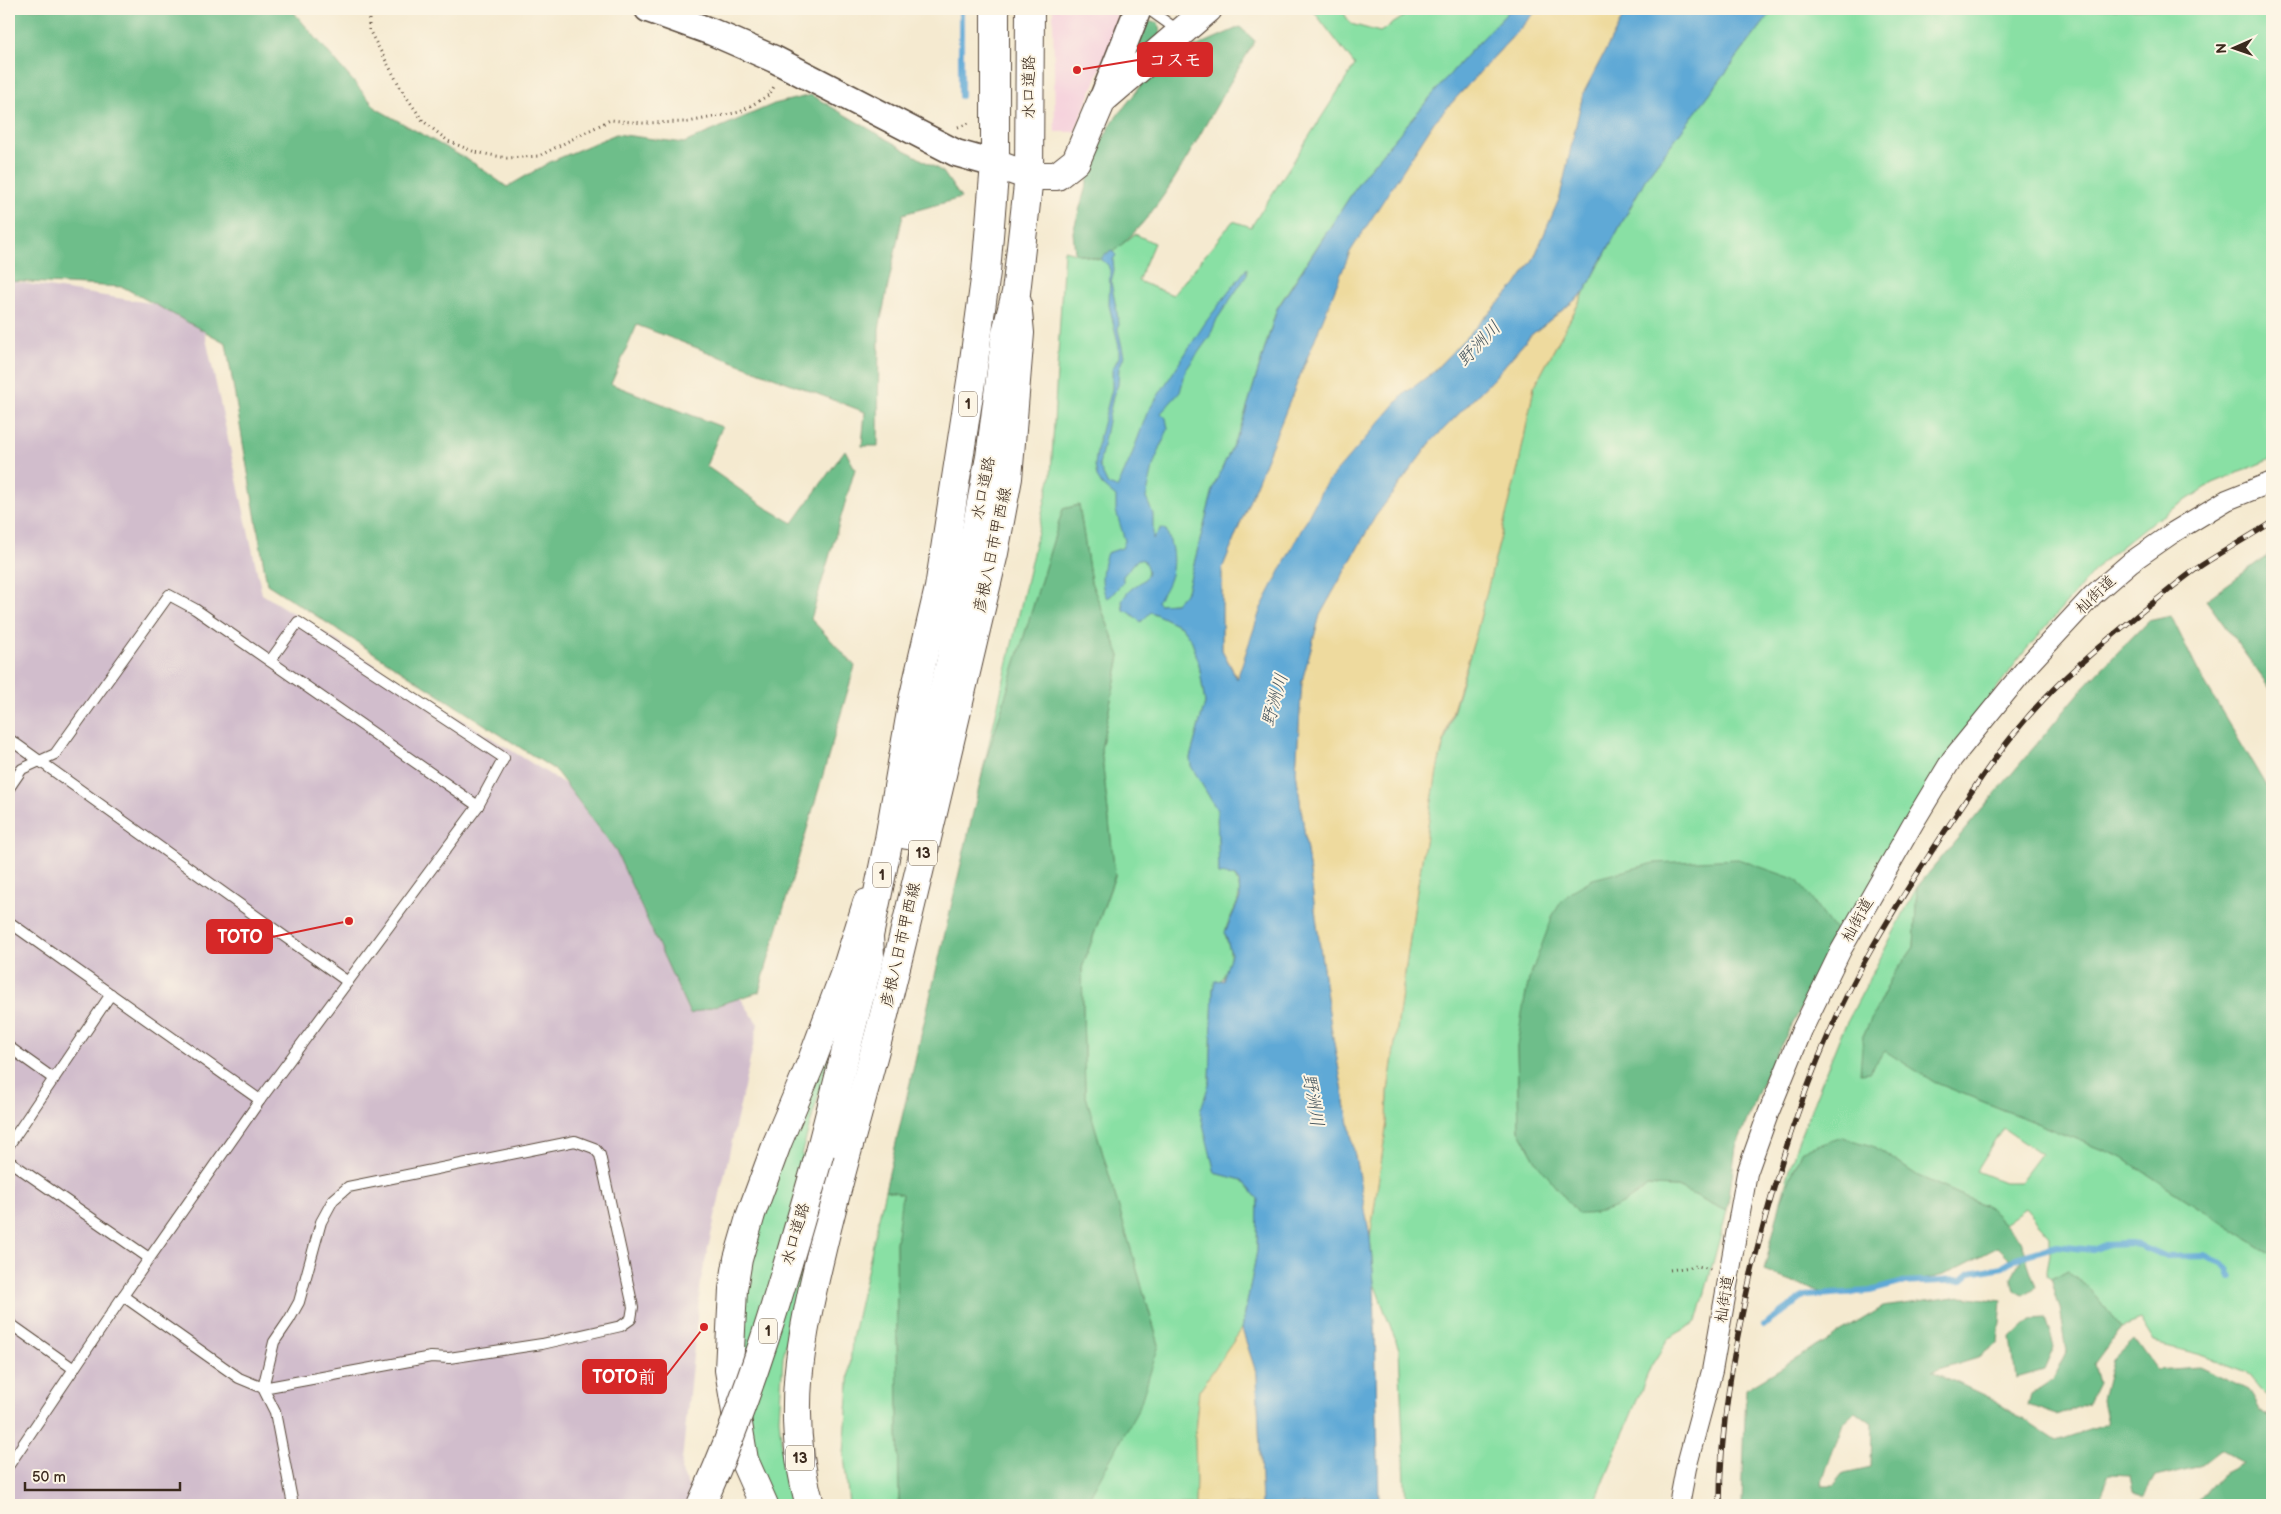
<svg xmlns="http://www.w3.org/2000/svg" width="2281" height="1514" viewBox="0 0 2281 1514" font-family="'Balsamiq Sans','Klee One',sans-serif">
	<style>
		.built { fill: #f5cfdc }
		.industrial { fill: #d1bdcc }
		.green { fill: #89e0a4; stroke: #628561; fill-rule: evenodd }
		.forest { fill: #6ebe8a; stroke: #547454; fill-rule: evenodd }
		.sand { fill: #eeda9e; stroke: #94825e }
		.water { fill: #5ea9d6; stroke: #4c6a7a }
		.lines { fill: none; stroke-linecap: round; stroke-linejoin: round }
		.stream { stroke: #5ea9d6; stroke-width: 6 }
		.service-casing { stroke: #574739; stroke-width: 12 }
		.minor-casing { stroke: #574739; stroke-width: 22 }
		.tertiary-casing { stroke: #574739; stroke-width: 29 }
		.secondary-casing { stroke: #574739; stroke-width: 30 }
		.primary-casing { stroke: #574739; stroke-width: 30 }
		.trunk-casing { stroke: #574739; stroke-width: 30 }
		.path { stroke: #574739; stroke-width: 3; stroke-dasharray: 1 4; stroke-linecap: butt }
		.service { stroke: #fff; stroke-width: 10 }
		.minor { stroke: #fff; stroke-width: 20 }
		.tertiary { stroke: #fff; stroke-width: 26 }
		.secondary { stroke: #fff; stroke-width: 28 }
		.primary { stroke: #fff; stroke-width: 28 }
		.trunk { stroke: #fff; stroke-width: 28 }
		.rail-casing { stroke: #3b2a1e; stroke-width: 5.5 }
		.rail { stroke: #fcf5e5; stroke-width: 4; stroke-dasharray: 11; stroke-linecap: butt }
		.trunk-bridge-casing { stroke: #574739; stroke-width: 30; stroke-linecap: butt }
		.trunk-bridge { stroke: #fff; stroke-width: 28 }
		.labels { text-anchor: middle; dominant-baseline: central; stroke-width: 4; stroke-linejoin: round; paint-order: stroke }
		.shield { fill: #fcf5e5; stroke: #75675a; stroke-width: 1 }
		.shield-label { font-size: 15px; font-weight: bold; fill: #3b2a1e }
		.street-label { font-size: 16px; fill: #3b2a1e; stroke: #fcf5e5 }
		.water-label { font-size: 18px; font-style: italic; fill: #47565e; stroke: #fcf5e5 }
		.leader { fill: none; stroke: #d62828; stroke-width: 2 }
		.callout-dot { fill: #d62828; stroke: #fcf5e5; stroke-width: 2 }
		.callout { fill: #d62828; stroke: #d62828; stroke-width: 2 }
		.callout-label { font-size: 18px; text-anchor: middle; font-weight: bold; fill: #fff }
	</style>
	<rect width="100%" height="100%" fill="#fcf5e5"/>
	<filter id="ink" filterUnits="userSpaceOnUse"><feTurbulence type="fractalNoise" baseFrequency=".02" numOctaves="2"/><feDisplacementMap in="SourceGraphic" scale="10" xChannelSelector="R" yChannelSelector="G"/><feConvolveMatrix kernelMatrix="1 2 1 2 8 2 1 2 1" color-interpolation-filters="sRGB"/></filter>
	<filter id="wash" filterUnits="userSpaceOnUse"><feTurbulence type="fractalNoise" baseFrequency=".0096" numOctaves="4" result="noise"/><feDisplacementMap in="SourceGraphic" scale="20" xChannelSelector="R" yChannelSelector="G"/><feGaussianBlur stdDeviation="1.12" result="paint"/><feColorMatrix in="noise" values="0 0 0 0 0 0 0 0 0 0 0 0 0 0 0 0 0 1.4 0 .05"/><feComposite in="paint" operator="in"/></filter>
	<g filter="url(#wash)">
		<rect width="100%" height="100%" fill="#f5ead0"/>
		<path class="built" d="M 1053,9 L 1124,9 L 1075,132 L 1055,132 Z"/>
		<path class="industrial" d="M 9,281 L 200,311 L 262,594 L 619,818 L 758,1024 L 701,1280 L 681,1470 L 697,1505 L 9,1505 Z"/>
		<g class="green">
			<path d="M 1312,9 L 1341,9 L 1351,24 L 1380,32 L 1403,17 L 1411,9 L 1511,9 L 1463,59 L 1364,175 L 1277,308 L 1241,427 L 1214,486 L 1187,591 L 1176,603 L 1159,604 L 1151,612 L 1181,626 L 1192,641 L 1199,664 L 1205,703 L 1190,758 L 1191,765 L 1217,810 L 1219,874 L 1234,876 C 1248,895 1231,911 1226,929 C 1224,936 1229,945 1230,952 C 1232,965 1222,980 1213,989 L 1210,1081 L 1201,1112 L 1215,1173 L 1242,1180 L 1258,1199 L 1257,1251 L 1242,1329 L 1199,1391 L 1195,1433 L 1196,1482 L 1195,1505 L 1082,1505 L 1091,1494 L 1159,1345 L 1085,1093 L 1082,968 L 1115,876 L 1101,749 L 1120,656 L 1091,582 L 1079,505 L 1063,509 L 983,770 L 1051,475 L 1064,250 L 1102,260 L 1135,234 L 1154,243 L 1138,281 L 1173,295 L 1233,221 L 1251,227 L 1355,65 Z"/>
			<path d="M 1774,9 L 2272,9 L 2272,459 L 2213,483 L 2145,527 L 2102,562 L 2025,651 L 1959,738 L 1840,937 L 1529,979 L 1517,1047 L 1519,1130 L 1537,1163 L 1636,1196 L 1647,1186 L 1677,1187 L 1727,1211 L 1697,1322 L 1669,1338 L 1651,1366 L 1594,1505 L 1406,1505 L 1399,1349 L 1374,1283 L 1370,1237 L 1387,1122 L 1388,1091 L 1417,889 L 1438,765 L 1476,634 L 1518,468 L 1534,387 L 1647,176 Z"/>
			<path d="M 1917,887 L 1914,947 L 1891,979 L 1863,1036 L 1869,1072 L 1885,1050 L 1934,1082 L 2121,1157 L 2272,1255 L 2272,1399 L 2266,1396 L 2246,1372 L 2198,1354 L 2154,1343 L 2140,1320 L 2121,1327 L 2089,1288 L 2068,1270 L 2051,1279 L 2046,1276 L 2050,1254 L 2050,1236 L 2025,1208 L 2004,1223 L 1988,1207 L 1918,1176 L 1875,1147 L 1802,1150 L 1781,1201 L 1797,1144 L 1841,1034 ZM 2003,1128 L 2041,1154 L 2020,1182 L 2004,1182 L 1976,1171 Z"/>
			<path d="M 854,974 L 801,1155 L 835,1163 L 793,1312 L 783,1357 L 779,1418 L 783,1459 L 794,1505 L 771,1505 L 766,1496 L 733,1366 L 750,1232 Z"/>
			<path d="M 885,1190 L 903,1194 L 896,1243 L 899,1500 L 906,1505 L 849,1505 L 844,1454 L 852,1339 Z"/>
		</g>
		<g class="forest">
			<path d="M 9,9 L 291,9 L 377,109 L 475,164 L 507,187 L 550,162 L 616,134 L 684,143 L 774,104 L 811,95 L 943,172 L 961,198 L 903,214 L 879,329 L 878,446 L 862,446 L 865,412 L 637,325 L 611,384 L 722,427 L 706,466 L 765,507 L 793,523 L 845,450 L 855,469 L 811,619 L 855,666 L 759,992 L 690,1014 L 615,849 L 555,770 L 267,584 L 226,343 L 123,287 L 9,281 Z"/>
			<path d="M 1145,21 L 1158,23 L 1161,36 L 1142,54 L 1133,43 Z"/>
			<path d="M 1240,27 L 1255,41 C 1238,69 1222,96 1206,124 C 1178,174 1150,227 1102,260 L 1075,253 L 1073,232 L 1096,151 L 1113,121 L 1144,82 L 1186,51 Z"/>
			<path d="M 1079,505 L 1091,582 L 1120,656 L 1101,749 L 1115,875 L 1082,968 L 1085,1093 L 1159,1345 L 1139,1408 L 1091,1494 L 1082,1505 L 906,1505 L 899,1500 L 896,1243 L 902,1194 L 885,1190 L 983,770 L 1063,509 Z"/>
			<path d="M 2272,552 L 2272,691 L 2206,600 Z"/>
			<path d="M 2171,616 L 2199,673 L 2272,796 L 2272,1255 L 2121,1157 L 1934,1082 L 1885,1051 L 1869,1072 L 1860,1073 L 1863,1036 L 1891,979 L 1914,947 L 1917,887 L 2086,685 L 2148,621 Z"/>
			<path d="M 1738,859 L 1797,880 L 1840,937 L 1767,1071 L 1736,1147 L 1727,1211 L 1677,1187 L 1647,1186 C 1627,1204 1605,1215 1578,1214 L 1537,1163 L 1519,1130 L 1517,1047 L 1522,1013 L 1529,979 L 1553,915 L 1561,902 L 1572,891 L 1593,879 L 1655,863 Z"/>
			<path d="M 1843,1137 L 1875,1147 L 1918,1176 L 1988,1207 L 2020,1240 L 2036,1287 L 2024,1295 L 2014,1291 L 2011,1278 L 2021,1259 L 2010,1259 L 1998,1247 L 1944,1275 L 1883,1289 L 1822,1293 L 1764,1271 L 1781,1201 L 1802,1150 Z"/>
			<path d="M 2068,1270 L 2089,1288 L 2121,1327 L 2094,1364 L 2099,1383 L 2089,1403 L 2057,1415 L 2028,1405 L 2031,1394 L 2052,1380 L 2067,1350 L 2060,1308 L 2051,1279 Z"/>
			<path d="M 1961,1296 L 2002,1301 L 1998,1343 L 1978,1357 L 1932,1371 L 1992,1399 L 2056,1441 L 2107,1424 L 2102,1400 L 2112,1360 L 2134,1339 L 2156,1370 L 2199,1367 L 2248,1390 L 2259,1410 L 2272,1417 L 2272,1505 L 2194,1505 L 2221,1475 L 2244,1463 L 2220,1450 L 2198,1467 L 2155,1477 L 2144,1496 L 2133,1491 L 2130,1475 L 2109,1474 L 2096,1505 L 1742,1505 L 1746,1389 L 1883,1307 ZM 1856,1411 L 1872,1423 L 1871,1467 L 1844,1473 L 1834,1485 L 1821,1485 L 1843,1423 Z"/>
			<path d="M 2045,1318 L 2054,1347 L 2044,1370 L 2016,1378 L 2011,1338 L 2031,1319 Z"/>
		</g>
		<g class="sand">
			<path d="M 1538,9 L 1627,9 L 1583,94 L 1560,197 L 1534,258 L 1516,285 L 1431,374 L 1404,394 L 1261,608 L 1238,679 L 1222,650 L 1222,569 L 1350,251 L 1434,122 Z"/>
			<path d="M 1584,293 L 1534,387 L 1518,468 L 1476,634 L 1446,733 L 1438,765 L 1417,889 L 1388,1091 L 1387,1122 L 1370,1237 L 1331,1027 L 1296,771 L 1302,681 L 1320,615 L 1375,517 L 1431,442 L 1493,379 L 1531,335 Z"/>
			<path d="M 1242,1329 L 1257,1375 L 1262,1505 L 1195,1505 L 1196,1482 L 1195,1433 L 1199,1391 Z"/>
		</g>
		<path class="water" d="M 1511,9 L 1538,9 L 1434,122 L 1350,252 L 1222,569 L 1222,650 L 1237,679 L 1261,608 L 1324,486 L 1404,394 L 1431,374 L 1516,285 L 1534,258 L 1560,197 L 1583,94 L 1627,9 L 1774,9 L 1647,176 L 1584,293 L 1531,335 L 1493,379 L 1431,442 L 1375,517 L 1320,615 L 1302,681 L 1296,771 L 1331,1027 L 1370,1237 L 1374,1283 L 1379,1505 L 1262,1505 L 1257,1375 L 1242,1329 L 1257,1251 L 1258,1199 L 1242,1180 L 1215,1173 L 1200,1112 L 1210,1081 L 1213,989 L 1215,981 L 1223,980 L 1231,954 L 1225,932 L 1240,898 L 1239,882 L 1234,876 L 1219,874 L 1217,810 L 1191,766 L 1190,758 L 1205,703 L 1199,664 L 1192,641 L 1181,626 L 1151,612 L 1141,622 L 1129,612 L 1123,610 L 1122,601 C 1124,598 1126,594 1129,591 C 1139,581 1156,579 1143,560 L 1138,559 L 1123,576 L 1123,582 L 1111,596 L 1107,598 C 1099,585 1102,566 1107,553 L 1122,548 L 1125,541 L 1116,511 L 1116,497 L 1102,485 L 1097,477 L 1095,465 L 1098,443 L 1112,389 L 1112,370 L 1119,357 L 1119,347 L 1109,305 L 1110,271 L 1108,265 L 1101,259 L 1105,254 L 1112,251 L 1116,255 L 1113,260 L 1114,270 L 1111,282 L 1119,323 L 1118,329 L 1124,356 L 1119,368 L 1118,385 L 1113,396 L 1099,466 L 1108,485 L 1117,488 L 1131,457 L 1147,413 L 1205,323 L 1247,268 L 1247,275 L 1217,319 L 1210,336 L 1186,370 L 1180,392 L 1161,413 L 1166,418 L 1168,429 L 1154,463 L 1146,498 L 1153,514 L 1153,539 L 1161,528 L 1166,530 C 1177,556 1175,579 1157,601 L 1159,604 L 1176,603 L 1187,591 L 1214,486 L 1241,427 L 1277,309 L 1364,175 L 1463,59 Z"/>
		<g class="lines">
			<g class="stream">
				<path d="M 961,9 L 961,96"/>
				<path d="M 1764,1325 L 1805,1296 L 1870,1291 L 1900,1283 L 1962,1280 L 1970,1273 L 2003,1267 L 2016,1258 L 2057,1246 L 2093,1250 L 2105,1245 L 2130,1244 L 2140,1245 L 2167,1257 L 2204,1256 L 2221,1263 L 2227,1268 L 2230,1278"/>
			</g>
		</g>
	</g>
	<g filter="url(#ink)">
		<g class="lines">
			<defs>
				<g id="service">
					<path d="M 1148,9 L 1179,31"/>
					<path d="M 9,739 L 348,982"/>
					<path d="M 9,788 L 22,769 L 55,754 L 169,595 L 195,609 L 478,806"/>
					<path d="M 9,922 L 260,1100"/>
					<path d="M 9,1047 L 54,1079"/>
					<path d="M 9,1145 L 111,994"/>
					<path d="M 9,1161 L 149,1258"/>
					<path d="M 123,1296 L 239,1378 L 263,1388 L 431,1357 L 449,1358 L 542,1344 L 621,1326 L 631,1319 L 633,1307 L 600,1155 L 594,1148 L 575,1141 L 348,1187 L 333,1200 L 321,1222 L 299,1302 L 289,1320 L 274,1342 L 263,1388 L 275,1412 L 293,1505"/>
					<path d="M 9,1323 L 74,1369"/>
					<path d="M 9,1465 L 123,1296 L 260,1100 L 478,806 L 504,758 L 298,622 L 270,661"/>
				</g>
				<path id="minor" d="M 1679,1505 L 1686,1468 L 1712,1371 L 1747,1173 L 1768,1114 L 1802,1030 L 1841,950 L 1914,822 L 1952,759 L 2031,662 L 2093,595 L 2131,562 L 2174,532 L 2227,500 L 2272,482"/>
				<g id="tertiary">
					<path d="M 648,9 L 712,32 L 774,59 L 956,153 L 995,164"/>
					<path d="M 1102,100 L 1138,9"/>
				</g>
				<path id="secondary" d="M 995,164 L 1029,176 L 1057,176 L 1076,161 L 1102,100 L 1208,9"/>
				<g id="primary">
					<path d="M 764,1505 L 744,1460 L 729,1370 L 733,1289 L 738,1259 L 751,1214 L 778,1141 L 811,1063 L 847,967 L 867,903"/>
					<path d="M 810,1505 C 784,1415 801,1337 822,1249 C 841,1168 866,1088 886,1007 C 924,856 958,704 994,553 L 1008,478 L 1020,333 L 1017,302"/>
				</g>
				<g id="trunk">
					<path d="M 907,835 L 950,664 L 990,457 L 1006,333 L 1016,293 L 1029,176 L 1030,9"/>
					<path d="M 820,1152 L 870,956 L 869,936 L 889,839 L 913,700 L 939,588 L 972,375 L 986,272 L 995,164 L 995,9"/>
				</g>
			</defs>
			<use href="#service" class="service-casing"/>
			<use href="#minor" class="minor-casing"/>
			<use href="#tertiary" class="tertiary-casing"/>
			<use href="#secondary" class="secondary-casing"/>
			<use href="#primary" class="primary-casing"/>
			<use href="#trunk" class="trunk-casing"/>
			<g class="path">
				<path d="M 369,9 L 369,30 L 403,92 L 423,121 L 448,141 L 475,152 L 507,158 L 539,156 L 610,120 L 643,123 L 688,122 L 740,112 L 769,95 L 775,85"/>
				<path d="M 958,127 L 972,122"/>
				<path d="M 1670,1270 L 1697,1266 L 1711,1269"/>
			</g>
			<use href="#service" class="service"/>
			<use href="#minor" class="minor"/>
			<use href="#tertiary" class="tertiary"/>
			<use href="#secondary" class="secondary"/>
			<use href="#primary" class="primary"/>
			<use href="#trunk" class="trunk"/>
			<defs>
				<path id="rail" d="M 1720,1505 C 1720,1427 1733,1353 1750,1278 C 1777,1167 1811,1057 1867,957 C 1891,913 1918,872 1945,831 C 1976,785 2006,739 2044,699 C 2077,664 2113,635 2150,605 C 2167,592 2184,577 2202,565 C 2225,550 2249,537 2272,522"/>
			</defs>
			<use href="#rail" class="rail-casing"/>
			<use href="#rail" class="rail"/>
			<defs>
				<path id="trunk-bridge" d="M 701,1505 C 753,1391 786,1272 820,1152"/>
			</defs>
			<use href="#trunk-bridge" class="trunk-bridge-casing"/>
			<use href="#trunk-bridge" class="trunk-bridge"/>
		</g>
	</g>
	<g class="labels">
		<g class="shield">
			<rect x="959" y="391.5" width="18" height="25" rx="4"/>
			<rect x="909" y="840.5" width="28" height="25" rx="4"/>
			<rect x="873" y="862.5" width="18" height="25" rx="4"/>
			<rect x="759" y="1318.5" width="18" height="25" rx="4"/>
			<rect x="786" y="1445.5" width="28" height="25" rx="4"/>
		</g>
		<g class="shield-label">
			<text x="968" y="404">1</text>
			<text x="923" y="853">13</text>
			<text x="882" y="875">1</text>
			<text x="768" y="1331">1</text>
			<text x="800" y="1458">13</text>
		</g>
		<g class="street-label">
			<text transform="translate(1029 87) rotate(-90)">水口道路</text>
			<text transform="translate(984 488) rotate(-79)">水口道路</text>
			<text transform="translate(993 550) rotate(-78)">彦根八日市甲西線</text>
			<text transform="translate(2096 595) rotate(-44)">杣街道</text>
			<text transform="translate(1858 920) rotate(-61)">杣街道</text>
			<text transform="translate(901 945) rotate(-77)">彦根八日市甲西線</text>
			<text transform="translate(796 1234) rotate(-74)">水口道路</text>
			<text transform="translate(1725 1299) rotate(-81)">杣街道</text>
		</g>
		<g class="water-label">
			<text transform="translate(1479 344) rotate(-46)">野洲川</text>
			<text transform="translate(1275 700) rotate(-74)">野洲川</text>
			<text transform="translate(1313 1100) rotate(81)">野洲川</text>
		</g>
	</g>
	<path class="leader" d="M1077 70L1138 60M349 921L272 937M704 1327L666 1376"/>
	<g class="callout-dot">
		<circle cx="1077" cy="70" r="5"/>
		<circle cx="349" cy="921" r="5"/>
		<circle cx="704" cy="1327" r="5"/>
	</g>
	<g class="callout">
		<rect x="1138" y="43" width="74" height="33" rx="5"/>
		<rect x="207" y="920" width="65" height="33" rx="5"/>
		<rect x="583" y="1360" width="83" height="33" rx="5"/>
	</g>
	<g class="callout-label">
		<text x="1175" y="66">コスモ</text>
		<text x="240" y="943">TOTO</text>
		<text x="624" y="1383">TOTO前</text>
	</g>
	<rect width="2281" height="1514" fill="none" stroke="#fcf5e5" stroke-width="30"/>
	<g transform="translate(2234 48) rotate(268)" stroke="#fcf5e5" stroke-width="4" paint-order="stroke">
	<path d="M0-4L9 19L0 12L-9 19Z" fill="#3b2a1e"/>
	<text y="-8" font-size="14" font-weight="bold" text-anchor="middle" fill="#3b2a1e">N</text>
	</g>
	<path d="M25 1482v8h155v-8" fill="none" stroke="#3b2a1e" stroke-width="2.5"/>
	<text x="32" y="1482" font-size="15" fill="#3b2a1e" stroke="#fcf5e5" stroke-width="4" paint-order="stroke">50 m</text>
</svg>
